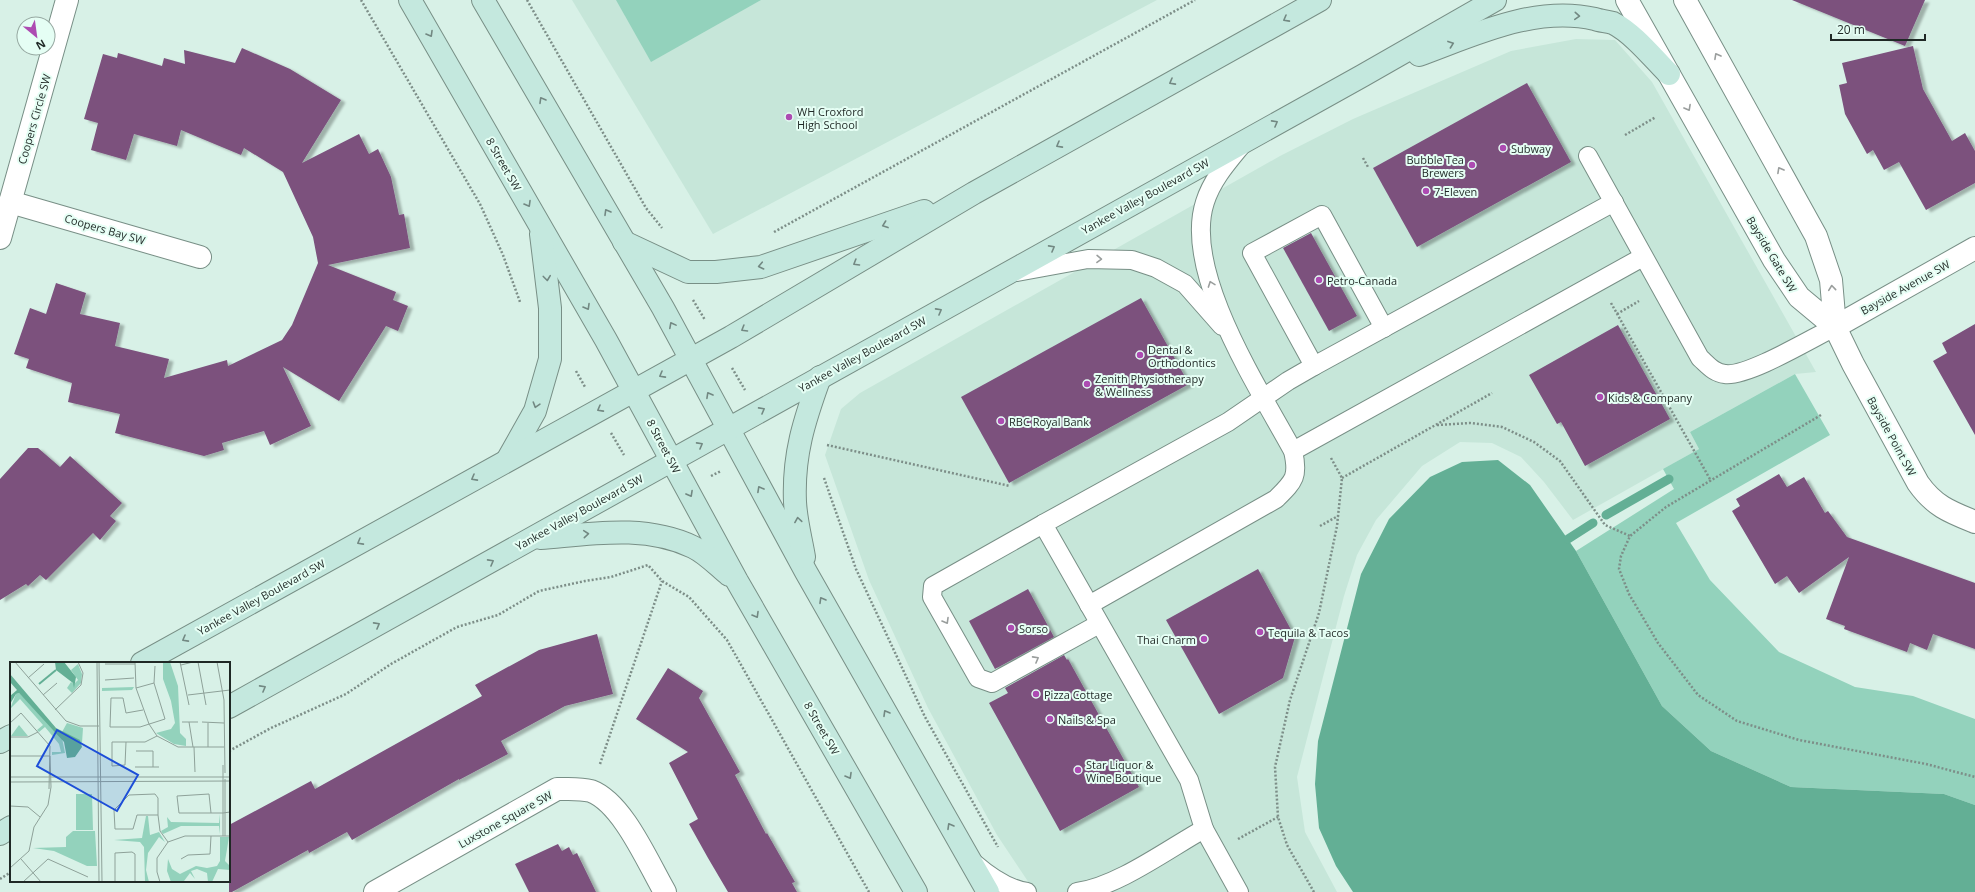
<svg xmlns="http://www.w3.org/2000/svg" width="1975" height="892" viewBox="0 0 1975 892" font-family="'Open Sans',sans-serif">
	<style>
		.built { fill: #c6e6d9 }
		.green { fill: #93d2bc }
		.water { fill: #63af95 }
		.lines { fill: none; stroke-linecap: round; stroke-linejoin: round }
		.stream { stroke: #63af95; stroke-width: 9 }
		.building { fill: #7b517d; filter: url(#shadow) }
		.service-casing { stroke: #788f86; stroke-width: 20 }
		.minor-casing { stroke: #788f86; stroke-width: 24 }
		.secondary-casing { stroke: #788f86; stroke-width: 24 }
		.path { stroke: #7d8e88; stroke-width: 2.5; stroke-dasharray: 2 2; stroke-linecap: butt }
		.service { stroke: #fff; stroke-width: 18 }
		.minor { stroke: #fff; stroke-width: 22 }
		.secondary { stroke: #c4e8de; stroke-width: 22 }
		.oneway { stroke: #728882 }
		.oneway2 { stroke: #9a9e9d }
		.poi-dot { fill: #ad4bb2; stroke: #e5fef4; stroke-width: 1.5 }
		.labels { text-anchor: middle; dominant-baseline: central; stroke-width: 4; stroke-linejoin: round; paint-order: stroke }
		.poi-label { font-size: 11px; fill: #1f2825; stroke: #e5fef4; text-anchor: start }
		.street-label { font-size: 11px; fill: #1f2825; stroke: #e5fef4 }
		.inset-river { fill: none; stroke: #63af95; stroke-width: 2 }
		.inset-road { fill: none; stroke: #8ea199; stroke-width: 1 }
		.view { fill: #1d4ed8; fill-opacity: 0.15; stroke: #1d4ed8; stroke-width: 2 }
		.inset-edge { fill: none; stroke: #1f2825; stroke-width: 2 }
	</style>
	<defs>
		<filter id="shadow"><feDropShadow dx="4.5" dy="2.5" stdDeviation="1" flood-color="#0004"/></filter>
	</defs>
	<rect width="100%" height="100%" fill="#d8f1e7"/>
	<g class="built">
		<path d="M 572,0 L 1157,0 L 713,234 Z"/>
		<path d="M 1576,39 L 1615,40 L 1652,82 L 1816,372 L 1795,374 L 1690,432 L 1699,449 L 1573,520 L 1544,482 L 1521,457 L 1492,443 L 1460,442 L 1422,466 L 1376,520 L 1357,555 L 1344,596 L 1297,777 L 1305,832 L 1337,892 L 1035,892 L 997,835 L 928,708 L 869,580 L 825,455 L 841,409 L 860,393 L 1280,156 L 1353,119 L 1511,51 Z"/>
	</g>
	<g class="green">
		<path d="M 616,0 L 761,0 L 651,62 Z"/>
		<path d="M 1795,374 L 1830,435 L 1676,523 L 1710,580 L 1779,652 L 1855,687 L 1913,696 L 1975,719 L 1975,805 L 1944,794 L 1791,787 L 1711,751 L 1662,706 L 1576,551 L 1674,489 L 1663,469 L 1699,449 L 1690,432 Z"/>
	</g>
	<path class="water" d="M 1498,460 L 1530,485 L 1576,551 L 1662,706 L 1711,751 L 1791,787 L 1944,794 L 1975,805 L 1975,892 L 1353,892 L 1336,866 L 1319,828 L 1315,784 L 1318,741 L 1361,574 L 1389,519 L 1430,477 L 1462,462 Z"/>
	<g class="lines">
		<g class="stream">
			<path d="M 1606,515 L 1669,479"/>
			<path d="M 1568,539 L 1593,523"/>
		</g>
	</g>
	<g class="building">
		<path d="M 1792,0 L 1925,0 L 1905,46 Z"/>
		<path d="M 1913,46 L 1923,89 L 1952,141 L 1965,133 L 1975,151 L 1975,183 L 1926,210 L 1899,162 L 1884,170 L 1873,150 L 1867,154 L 1845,114 L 1839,85 L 1847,83 L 1842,63 Z"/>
		<path d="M 242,48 L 290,69 L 341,100 L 302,163 L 359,134 L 369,154 L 378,149 L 391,177 L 399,215 L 404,214 L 410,248 L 328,265 L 396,292 L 393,300 L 408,306 L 398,331 L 386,326 L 339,401 L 283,367 L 311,426 L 270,445 L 264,431 L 222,443 L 224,450 L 204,456 L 115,433 L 120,414 L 68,402 L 72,383 L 26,368 L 29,359 L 14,354 L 30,308 L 46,314 L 56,283 L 86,293 L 80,314 L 120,323 L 115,346 L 169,359 L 164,378 L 227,360 L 228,366 L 282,340 L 292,325 L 318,263 L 313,237 L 283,172 L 244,148 L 241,155 L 181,130 L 177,146 L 134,134 L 126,160 L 91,150 L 98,123 L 84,119 L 103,54 L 117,58 L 118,53 L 162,66 L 164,58 L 185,64 L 184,50 L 235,63 Z"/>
		<path d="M 1527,83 L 1571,162 L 1417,247 L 1373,168 Z"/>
		<path d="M 1311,233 L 1357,316 L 1329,331 L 1283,248 Z"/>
		<path d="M 1141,298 L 1189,384 L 1009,483 L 961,397 Z"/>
		<path d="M 1975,324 L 1975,435 L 1933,361 L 1947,353 L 1942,343 Z"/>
		<path d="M 1618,325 L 1670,419 L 1585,466 L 1561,422 L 1557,424 L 1529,375 Z"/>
		<path d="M 28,448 L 38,448 L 60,467 L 70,456 L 122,503 L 110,516 L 116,521 L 100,540 L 93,533 L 46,580 L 40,575 L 28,586 L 26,584 L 0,600 L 0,479 Z"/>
		<path d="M 1779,474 L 1787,487 L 1804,477 L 1825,513 L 1828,511 L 1847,537 L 1975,583 L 1975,649 L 1933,634 L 1927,650 L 1910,643 L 1907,652 L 1844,629 L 1845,626 L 1826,619 L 1849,557 L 1799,593 L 1787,576 L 1775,584 L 1732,511 L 1740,506 L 1736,499 Z"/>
		<path d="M 1258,569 L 1295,637 L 1283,678 L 1219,714 L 1166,620 Z"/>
		<path d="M 1028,589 L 1054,637 L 995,669 L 969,621 Z"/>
		<path d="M 597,634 L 613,694 L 565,706 L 501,741 L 508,754 L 459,780 L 459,779 L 352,840 L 347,832 L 309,853 L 308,850 L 232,892 L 229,892 L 229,825 L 311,781 L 315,789 L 482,696 L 475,685 L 539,650 Z"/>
		<path d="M 1064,655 L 1067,660 L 1068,659 L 1139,787 L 1060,831 L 989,703 L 1008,693 L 1005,688 Z"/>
		<path d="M 668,668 L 703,691 L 699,698 L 740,772 L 735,775 L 766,834 L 767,833 L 795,882 L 792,883 L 797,892 L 728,892 L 708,858 L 689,824 L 698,819 L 669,763 L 688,752 L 636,719 Z"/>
		<path d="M 558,844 L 562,851 L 569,847 L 573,855 L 577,853 L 596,892 L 529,892 L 515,864 Z"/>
	</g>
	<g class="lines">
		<defs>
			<g id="service">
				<path d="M 1588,156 L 1700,358 C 1708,365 1714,373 1725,374 C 1748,377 1812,338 1835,327"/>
				<path d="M 1017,272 L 1088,259 L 1132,260 L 1156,268 L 1185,284 L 1222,326"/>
				<path d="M 1314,366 L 1614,202"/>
				<path d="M 1293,451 L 1643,257"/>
				<path d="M 1043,524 L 933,586 L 932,597 L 978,678 L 992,683 L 1099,624"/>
				<path d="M 1089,605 L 1276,499 C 1294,481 1299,477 1293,451 C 1260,390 1182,272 1205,202 C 1212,180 1227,163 1241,146"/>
				<path d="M 1204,829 L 1239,892"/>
				<path d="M 974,863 C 989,876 1007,889 1027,892"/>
				<path d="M 1077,892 C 1117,887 1168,849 1204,829 L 1189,780 L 1043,524 L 1228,422 L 1288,381 L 1314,366 L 1252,253 L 1322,215 L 1384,328"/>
			</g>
			<g id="minor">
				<path d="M 1627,0 L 1774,260 L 1799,297 L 1835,327"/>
				<path d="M 1685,0 L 1816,236 L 1831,280 L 1835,327 L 1853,364 L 1918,483 C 1934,506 1950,512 1975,522"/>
				<path d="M 10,202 L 200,257"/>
				<path d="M 0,238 L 67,0"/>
				<path d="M 1835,327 L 1975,248"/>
				<path d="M 375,892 L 557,789 C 569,789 580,788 591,791 C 623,803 648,863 665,892"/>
			</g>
			<g id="secondary">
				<path d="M 410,0 L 606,340 L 737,581 L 916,892"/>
				<path d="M 483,0 L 663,308 L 806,572 L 988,892"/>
				<path d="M 1419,55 C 1474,35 1535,5 1595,19 C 1600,21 1607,21 1613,23 C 1633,33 1653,58 1669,74"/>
				<path d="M 624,242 L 688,272 L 716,272 L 761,267 L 924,211"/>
				<path d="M 508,459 L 535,411 L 550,359 L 550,308 L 541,234"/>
				<path d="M 540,538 C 591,534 645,524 693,547 C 706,553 718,566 729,575"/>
				<path d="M 804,557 C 801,539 796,521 795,502 C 793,455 804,421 820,377"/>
				<path d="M 142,663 L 731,337 L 974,193 L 1320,0"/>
				<path d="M 229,707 L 1362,76 L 1495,0"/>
				<path d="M 0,742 L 11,736"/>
				<path d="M 0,834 L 11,827"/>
			</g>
		</defs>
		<use href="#service" class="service-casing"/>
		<use href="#minor" class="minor-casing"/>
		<use href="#secondary" class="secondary-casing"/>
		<g class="path">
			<path d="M 361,0 L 480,204 L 503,255 L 520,302"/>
			<path d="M 527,0 L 646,208 L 662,228"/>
			<path d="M 1625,135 L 1656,117"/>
			<path d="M 1363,158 L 1368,167"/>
			<path d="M 774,232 L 1195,0"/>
			<path d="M 693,300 L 705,320"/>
			<path d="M 1611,303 L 1711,481"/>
			<path d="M 1617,314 L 1639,301"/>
			<path d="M 732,368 L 745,390"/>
			<path d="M 576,371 L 585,387"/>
			<path d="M 1821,415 L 1666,507 L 1630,536 L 1621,556 L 1619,569 L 1629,594 L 1658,643 L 1698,695 L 1737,721 L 1799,740 L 1926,764 L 1975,777"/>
			<path d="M 1437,425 L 1470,423 L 1502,427 L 1534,442 L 1560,461 L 1605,525 L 1630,536"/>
			<path d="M 611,433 L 624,455"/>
			<path d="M 827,445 L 1010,486"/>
			<path d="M 711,476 L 721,471"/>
			<path d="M 824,478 L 856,569 L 925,717 L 998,847"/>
			<path d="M 1342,478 L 1492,393"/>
			<path d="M 1320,526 L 1338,516"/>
			<path d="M 229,751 L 271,728 L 346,694 L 391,664 L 457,627 L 498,615 L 539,591 L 585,581 L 611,577 L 648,565 L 662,581 L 689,597 L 727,640 L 869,892"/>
			<path d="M 600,764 L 662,581"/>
			<path d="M 1238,839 L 1278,817"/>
			<path d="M 0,879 L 11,872"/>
			<path d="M 1314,892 L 1287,845 L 1278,817 L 1275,767 L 1290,700 L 1319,613 L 1337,526 L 1342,478 L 1331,458"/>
		</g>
		<use href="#service" class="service"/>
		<use href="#minor" class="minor"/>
		<use href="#secondary" class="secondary"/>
	</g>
	<defs><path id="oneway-chevron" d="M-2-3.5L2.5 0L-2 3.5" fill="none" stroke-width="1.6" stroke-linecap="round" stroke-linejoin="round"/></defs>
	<g class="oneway">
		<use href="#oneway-chevron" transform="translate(1577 16) rotate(4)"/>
		<use href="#oneway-chevron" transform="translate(1286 19) rotate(151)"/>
		<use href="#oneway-chevron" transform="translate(430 34) rotate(60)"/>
		<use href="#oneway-chevron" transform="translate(1451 44) rotate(-20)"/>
		<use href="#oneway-chevron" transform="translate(1172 82) rotate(151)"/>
		<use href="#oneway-chevron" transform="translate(542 100) rotate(-120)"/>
		<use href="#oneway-chevron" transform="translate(1275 123) rotate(-29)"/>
		<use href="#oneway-chevron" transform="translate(1059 145) rotate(151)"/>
		<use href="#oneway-chevron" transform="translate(528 204) rotate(60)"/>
		<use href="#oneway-chevron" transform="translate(607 212) rotate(-120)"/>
		<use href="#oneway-chevron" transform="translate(885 225) rotate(160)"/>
		<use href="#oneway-chevron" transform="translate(1052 248) rotate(-29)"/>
		<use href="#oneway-chevron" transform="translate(856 263) rotate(149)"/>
		<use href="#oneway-chevron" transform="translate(761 266) rotate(168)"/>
		<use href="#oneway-chevron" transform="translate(547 278) rotate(83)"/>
		<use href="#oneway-chevron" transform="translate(587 307) rotate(60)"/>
		<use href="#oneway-chevron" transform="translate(939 311) rotate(-29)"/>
		<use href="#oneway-chevron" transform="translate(672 325) rotate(-118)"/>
		<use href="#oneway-chevron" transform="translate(744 329) rotate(149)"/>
		<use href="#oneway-chevron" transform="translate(662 375) rotate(151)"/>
		<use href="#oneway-chevron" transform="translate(709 395) rotate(-119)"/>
		<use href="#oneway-chevron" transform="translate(536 405) rotate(107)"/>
		<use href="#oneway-chevron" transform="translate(600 409) rotate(151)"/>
		<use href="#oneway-chevron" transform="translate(762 410) rotate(-29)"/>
		<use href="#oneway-chevron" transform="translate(700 445) rotate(-29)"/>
		<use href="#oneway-chevron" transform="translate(474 478) rotate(151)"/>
		<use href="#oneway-chevron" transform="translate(760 489) rotate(-119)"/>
		<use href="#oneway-chevron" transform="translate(690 494) rotate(61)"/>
		<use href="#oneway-chevron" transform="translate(798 520) rotate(-99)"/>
		<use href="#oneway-chevron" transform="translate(586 534) rotate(-5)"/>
		<use href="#oneway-chevron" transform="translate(360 542) rotate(151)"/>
		<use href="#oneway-chevron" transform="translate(491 562) rotate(-29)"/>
		<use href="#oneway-chevron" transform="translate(822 600) rotate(-120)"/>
		<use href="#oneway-chevron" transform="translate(756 615) rotate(60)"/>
		<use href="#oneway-chevron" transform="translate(377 625) rotate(-29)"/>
		<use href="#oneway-chevron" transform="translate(185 639) rotate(151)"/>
		<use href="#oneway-chevron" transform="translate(263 688) rotate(-29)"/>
		<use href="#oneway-chevron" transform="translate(886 713) rotate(-120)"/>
		<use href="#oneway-chevron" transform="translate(849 776) rotate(60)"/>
		<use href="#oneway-chevron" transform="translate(950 826) rotate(-120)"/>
	</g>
	<g class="oneway2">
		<use href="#oneway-chevron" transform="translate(1717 56) rotate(-119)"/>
		<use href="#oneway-chevron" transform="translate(1688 108) rotate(61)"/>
		<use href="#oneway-chevron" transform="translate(1780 170) rotate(-119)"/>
		<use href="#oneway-chevron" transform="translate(1099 259) rotate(1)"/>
		<use href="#oneway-chevron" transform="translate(1211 284) rotate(-110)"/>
		<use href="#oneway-chevron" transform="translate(1832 288) rotate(-96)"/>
		<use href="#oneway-chevron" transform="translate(946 621) rotate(60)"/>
		<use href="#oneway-chevron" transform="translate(1036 659) rotate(-29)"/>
	</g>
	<g class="poi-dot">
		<circle cx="789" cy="117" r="4"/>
		<circle cx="1503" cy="148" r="4"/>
		<circle cx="1472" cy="165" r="4"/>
		<circle cx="1426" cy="191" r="4"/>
		<circle cx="1319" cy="280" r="4"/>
		<circle cx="1140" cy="355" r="4"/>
		<circle cx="1087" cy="384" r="4"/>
		<circle cx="1600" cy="397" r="4"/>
		<circle cx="1001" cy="421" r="4"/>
		<circle cx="1011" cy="628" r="4"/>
		<circle cx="1260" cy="632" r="4"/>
		<circle cx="1204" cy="639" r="4"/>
		<circle cx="1036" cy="694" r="4"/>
		<circle cx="1050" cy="719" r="4"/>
		<circle cx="1078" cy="770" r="4"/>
	</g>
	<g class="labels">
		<g class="poi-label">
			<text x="797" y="111">WH Croxford<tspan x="797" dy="13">High School</tspan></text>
			<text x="1511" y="148">Subway</text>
			<text x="1464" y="159" text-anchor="end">Bubble Tea<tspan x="1464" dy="13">Brewers</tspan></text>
			<text x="1434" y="191">7-Eleven</text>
			<text x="1327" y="280">Petro-Canada</text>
			<text x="1148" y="349">Dental &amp;<tspan x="1148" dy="13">Orthodontics</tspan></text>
			<text x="1095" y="378">Zenith Physiotherapy<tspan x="1095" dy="13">&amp; Wellness</tspan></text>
			<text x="1608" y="397">Kids &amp; Company</text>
			<text x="1009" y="421">RBC Royal Bank</text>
			<text x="1019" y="628">Sorso</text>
			<text x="1268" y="632">Tequila &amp; Tacos</text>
			<text x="1196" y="639" text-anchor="end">Thai Charm</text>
			<text x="1044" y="694">Pizza Cottage</text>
			<text x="1058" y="719">Nails &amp; Spa</text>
			<text x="1086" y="764">Star Liquor &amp;<tspan x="1086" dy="13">Wine Boutique</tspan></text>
		</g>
		<g class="street-label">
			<text transform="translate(34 119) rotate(-74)">Coopers Circle SW</text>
			<text transform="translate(504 164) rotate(60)">8 Street SW</text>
			<text transform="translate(1145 196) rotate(-29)">Yankee Valley Boulevard SW</text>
			<text transform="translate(105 229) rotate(16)">Coopers Bay SW</text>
			<text transform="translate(1772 254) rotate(59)">Bayside Gate SW</text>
			<text transform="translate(1905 287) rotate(-29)">Bayside Avenue SW</text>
			<text transform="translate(862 354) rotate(-29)">Yankee Valley Boulevard SW</text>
			<text transform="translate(1892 436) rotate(61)">Bayside Point SW</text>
			<text transform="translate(664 446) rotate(62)">8 Street SW</text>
			<text transform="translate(579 512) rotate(-29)">Yankee Valley Boulevard SW</text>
			<text transform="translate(261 597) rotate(-29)">Yankee Valley Boulevard SW</text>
			<text transform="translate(822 728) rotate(60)">8 Street SW</text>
			<text transform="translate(505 819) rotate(-29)">Luxstone Square SW</text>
		</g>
	</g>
	<g transform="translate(10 662)">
		<rect width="220" height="220" fill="#d8f1e7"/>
		<path d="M 153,0 L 160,0 L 168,24 L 170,71 L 176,77 L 176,84 L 164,82 L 146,71 L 161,67 L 165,61 L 161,39 L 153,17 ZM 68,2 L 72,12 L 71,21 L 62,31 L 57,26 L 61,20 L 64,22 L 68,18 L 61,8 ZM 124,25 L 122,28 L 92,29 L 92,26 ZM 9,31 L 52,76 L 55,91 L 42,93 L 42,90 L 51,90 L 49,82 L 35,65 L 29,70 L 27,68 L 33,63 L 10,37 L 0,47 L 6,32 ZM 57,61 L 73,66 L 72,81 L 52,70 ZM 9,63 L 18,74 L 1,74 ZM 66,132 L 82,132 L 83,168 L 66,168 ZM 210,152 L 210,172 L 209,164 L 171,164 L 153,172 L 151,169 L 158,165 L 157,155 L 161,160 L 209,161 ZM 136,154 L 138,154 L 140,173 L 149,170 L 155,180 L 149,175 L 138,191 L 136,208 L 139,220 L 135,220 L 134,185 L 130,180 L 104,178 L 132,176 ZM 63,169 L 85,169 L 87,204 L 77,204 L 44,189 L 23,186 L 56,185 L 56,175 ZM 210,175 L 219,175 L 215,199 L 220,204 L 220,208 L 208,207 L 202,220 L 198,220 L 197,211 L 187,207 L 181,209 L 185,217 L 180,211 L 174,219 L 161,220 L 157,209 L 158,197 L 162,207 L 170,212 L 186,204 L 197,206 L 207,204 L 210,199 Z" fill="#93d2bc"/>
		<path d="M 45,0 L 54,0 L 66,15 L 64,26 L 63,21 L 46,8 ZM 0,12 L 46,66 L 70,78 L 72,85 L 65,95 L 57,96 L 54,80 L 9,31 L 6,32 L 0,42 L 0,34 L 7,28 L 0,20 Z" fill="#63af95"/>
		<path class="inset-river" d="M 29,22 L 46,8"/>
		<path class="inset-road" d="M 5,0 L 56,59 L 70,64 L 89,64M 87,0 L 89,220M 89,0 L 92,220M 125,0 L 126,26 L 139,62 L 147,74 L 168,85 L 214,85M 170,0 L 179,43M 188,0 L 196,43M 207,0 L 214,38 L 215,111M 95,2 L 125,2M 171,3 L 183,0M 18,16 L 34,2M 95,18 L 124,16M 144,21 L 145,4M 126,26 L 144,21 L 155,57 L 130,65 L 100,65 L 101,36 L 113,36 L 116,51 L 133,48M 33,33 L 47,21M 178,33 L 220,28M 45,48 L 71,23 L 73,11 L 68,0M 172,60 L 188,60M 179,60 L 183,85M 192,60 L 214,61M 0,61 L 11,51 L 40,84 L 39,127M 0,75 L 18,75 L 28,70M 116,80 L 115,103 L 102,104 L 102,80 L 135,80 L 147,74M 184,85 L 185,110M 198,85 L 198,61M 126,89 L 143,89 L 143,105M 0,94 L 40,94M 125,105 L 149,105M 0,115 L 220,115M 215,117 L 215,174M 0,120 L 220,119M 145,132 L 148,136 L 148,153 L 127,153 L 123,167 L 105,167 L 104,148 L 119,133 ZM 0,144 L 18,145 L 30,155M 201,151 L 199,132 L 167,134 L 169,151 L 213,151 L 220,150M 148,153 L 150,169 L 158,180M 213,174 L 213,103M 11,197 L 31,220M 171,197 L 178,193 L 200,192 L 201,174M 0,206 L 19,189 L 24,165 L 38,143 L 41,125 L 40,94M 13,220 L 38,197 L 78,215M 105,220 L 105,191 L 122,190 L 125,192 L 125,220M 150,220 L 147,210 L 147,196 L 158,180 L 175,174 L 220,174"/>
		<path class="view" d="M 47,68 L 128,113 L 107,149 L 27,104 Z"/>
		<rect width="220" height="220" class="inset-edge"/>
	</g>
	<g transform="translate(36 36) rotate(151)"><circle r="19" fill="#e5fef4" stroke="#96a8a1"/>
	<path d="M0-3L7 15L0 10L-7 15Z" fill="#ad4bb2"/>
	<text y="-6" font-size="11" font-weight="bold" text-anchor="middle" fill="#1f2825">N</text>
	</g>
	<path d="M1831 34v6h94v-6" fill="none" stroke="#1f2825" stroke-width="2"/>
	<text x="1837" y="34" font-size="12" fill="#1f2825" stroke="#e5fef4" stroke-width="3" paint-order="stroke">20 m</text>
</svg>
